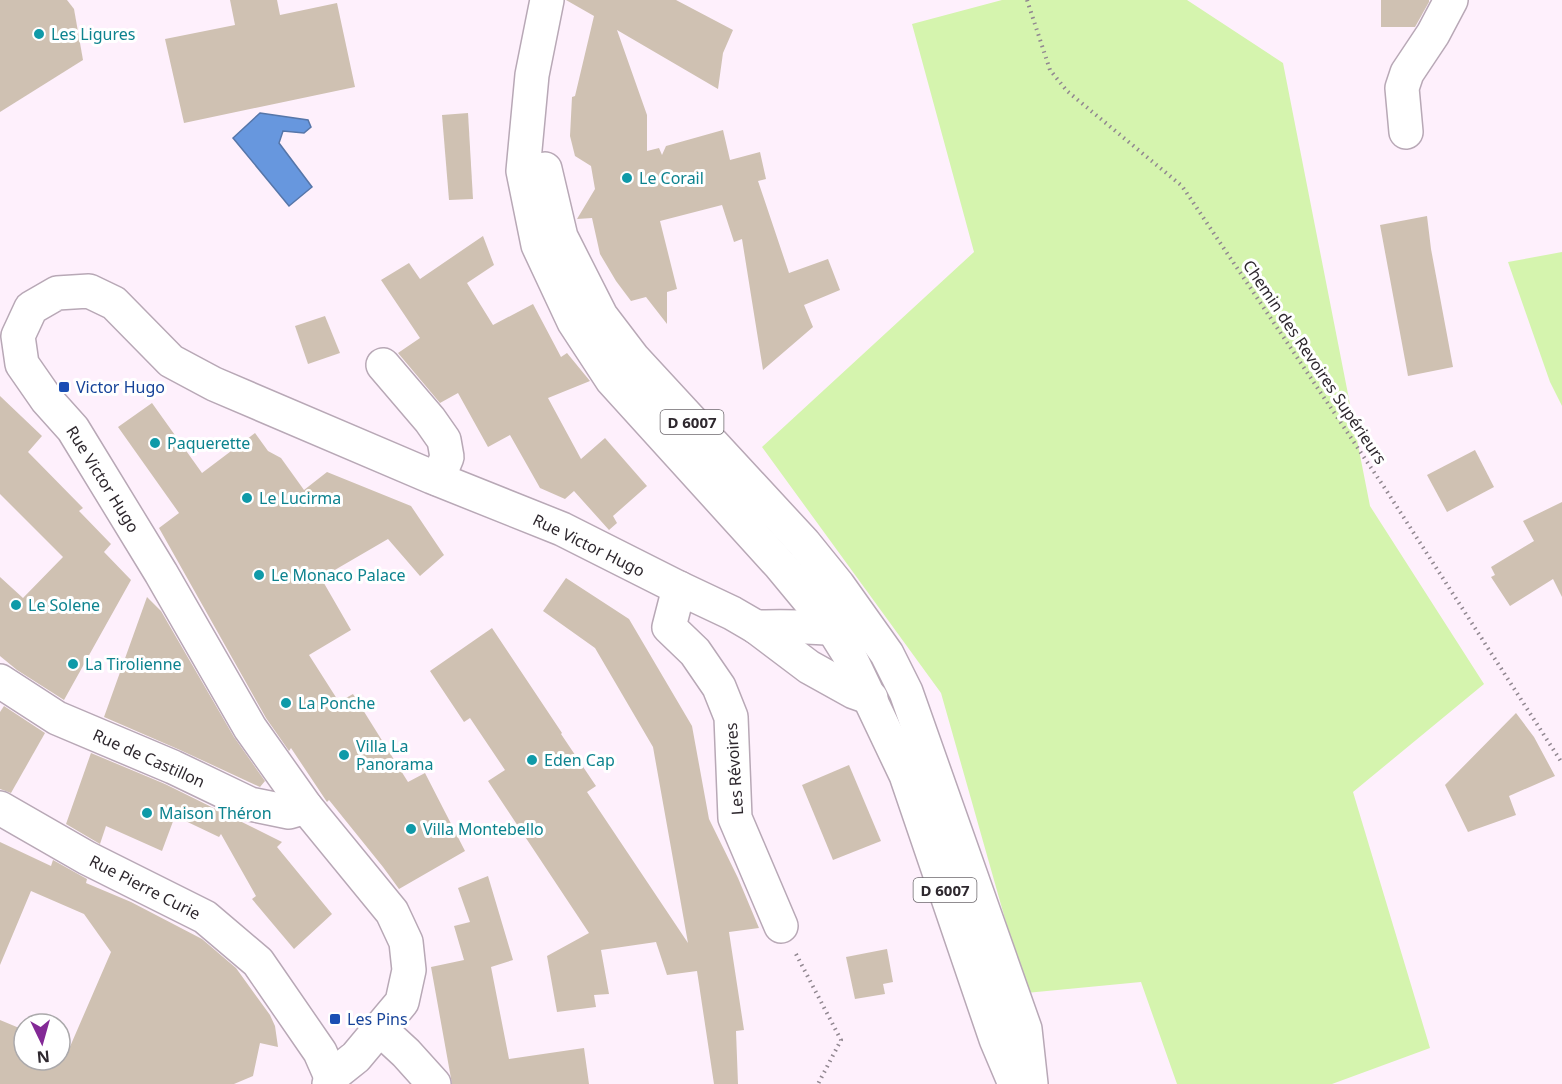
<svg xmlns="http://www.w3.org/2000/svg" width="1562" height="1084" viewBox="0 0 1562 1084" font-family="'Noto Sans',sans-serif">
	<style>
		.green { fill: #d5f4ae }
		.water { fill: #6797de; stroke: #5676a9; stroke-width: 1.5 }
		.building { fill: #cfc1b2 }
		.lines { fill: none; stroke-linecap: round; stroke-linejoin: round }
		.minor-casing { stroke: #b8a8b6; stroke-width: 36 }
		.major-casing { stroke: #b8a8b6; stroke-width: 36 }
		.path { stroke: #918790; stroke-width: 4; stroke-dasharray: 1.5 4.5; stroke-linecap: butt }
		.minor { stroke: #fff; stroke-width: 33 }
		.major { stroke: #fff; stroke-width: 33 }
		.culture-dot { fill: #0f9aa8; stroke: #fff; stroke-width: 2 }
		.transit-dot { fill: #1a4fb4; stroke: #fff; stroke-width: 2 }
		.labels { text-anchor: middle; dominant-baseline: central; stroke-width: 6; stroke-linejoin: round; paint-order: stroke }
		.shield { fill: #fff; stroke: #6d686d; stroke-width: 1.5 }
		.shield-label { font-size: 15px; font-weight: bold; fill: #2e282e }
		.culture-label { font-size: 16px; fill: #0d838f; stroke: #fff; text-anchor: start }
		.street-label { font-size: 16px; fill: #2e282e; stroke: #fff }
		.transit-label { font-size: 16px; fill: #164399; stroke: #fff; text-anchor: start }
	</style>
	<rect width="100%" height="100%" fill="#fef0fc"/>
	<g class="green">
		<path d="M 1002,0 L 1187,0 L 1283,63 L 1370,506 L 1484,684 L 1353,792 L 1430,1048 L 1332,1084 L 1177,1084 L 1141,982 L 1026,993 L 941,693 L 762,447 L 974,252 L 912,24 Z"/>
		<path d="M 1562,252 L 1562,406 L 1550,382 L 1508,262 Z"/>
	</g>
	<path class="water" d="M 260,113 L 308,120 L 311,127 L 304,133 L 283,131 L 279,143 L 312,187 L 289,206 L 233,138 Z"/>
	<g class="building">
		<path d="M 0,0 L 67,0 L 74,9 L 83,60 L 0,112 Z"/>
		<path d="M 230,0 L 277,0 L 280,15 L 337,3 L 355,87 L 184,123 L 165,39 L 235,25 Z"/>
		<path d="M 566,0 L 676,0 L 733,30 L 723,53 L 718,89 L 617,30 L 647,115 L 647,151 L 659,148 L 662,155 L 666,146 L 723,130 L 730,160 L 760,152 L 766,179 L 758,181 L 789,273 L 828,259 L 840,290 L 804,305 L 813,327 L 763,370 L 742,239 L 734,242 L 722,205 L 660,221 L 677,289 L 667,292 L 667,324 L 646,297 L 631,301 L 616,281 L 600,254 L 592,218 L 577,219 L 595,189 L 591,166 L 575,156 L 570,136 L 572,97 L 575,96 L 594,16 Z"/>
		<path d="M 1381,0 L 1429,0 L 1429,2 L 1415,27 L 1381,27 Z"/>
		<path d="M 468,113 L 473,199 L 449,200 L 442,115 Z"/>
		<path d="M 1427,216 L 1431,249 L 1453,367 L 1408,376 L 1380,225 Z"/>
		<path d="M 483,236 L 494,265 L 467,283 L 493,325 L 533,304 L 561,357 L 567,353 L 590,381 L 548,398 L 581,459 L 605,438 L 647,486 L 613,516 L 617,523 L 609,530 L 574,491 L 565,499 L 540,488 L 510,435 L 488,447 L 458,393 L 440,403 L 398,353 L 420,338 L 381,280 L 409,263 L 420,279 Z"/>
		<path d="M 325,316 L 340,353 L 308,364 L 295,326 Z"/>
		<path d="M 0,396 L 42,436 L 28,452 L 83,508 L 79,511 L 111,544 L 104,552 L 131,580 L 64,700 L 17,670 L 0,656 L 0,577 L 23,598 L 63,557 L 0,494 Z"/>
		<path d="M 152,403 L 202,473 L 255,433 L 268,451 L 281,458 L 304,490 L 327,472 L 411,506 L 444,555 L 420,576 L 388,539 L 321,578 L 351,630 L 309,655 L 339,702 L 353,694 L 408,782 L 425,773 L 465,851 L 399,889 L 383,867 L 329,800 L 327,802 L 291,748 L 289,751 L 266,718 L 159,528 L 179,513 L 118,427 Z"/>
		<path d="M 1475,450 L 1494,487 L 1447,512 L 1427,475 Z"/>
		<path d="M 1562,502 L 1562,597 L 1553,579 L 1510,606 L 1491,577 L 1495,575 L 1491,567 L 1534,541 L 1523,521 Z"/>
		<path d="M 566,578 L 629,619 L 692,726 L 709,819 L 738,878 L 759,928 L 729,932 L 744,1030 L 736,1031 L 738,1084 L 714,1084 L 697,971 L 667,975 L 656,942 L 601,950 L 609,994 L 594,995 L 596,1007 L 557,1012 L 547,956 L 589,933 L 488,781 L 505,770 L 470,718 L 464,722 L 430,671 L 492,628 L 562,733 L 561,734 L 596,786 L 587,792 L 688,943 L 653,747 L 595,648 L 543,611 Z"/>
		<path d="M 147,597 L 161,611 L 234,737 L 265,781 L 260,787 L 180,750 L 104,717 Z"/>
		<path d="M 4,706 L 45,733 L 11,793 L 0,789 L 0,712 Z"/>
		<path d="M 1516,713 L 1534,737 L 1555,776 L 1509,796 L 1516,815 L 1468,832 L 1445,785 Z"/>
		<path d="M 91,753 L 165,784 L 282,842 L 277,847 L 332,914 L 294,949 L 252,899 L 256,896 L 221,834 L 219,837 L 175,816 L 162,851 L 106,826 L 100,844 L 66,824 Z"/>
		<path d="M 849,765 L 881,841 L 833,860 L 802,785 Z"/>
		<path d="M 0,842 L 51,866 L 53,860 L 87,879 L 86,883 L 131,902 L 202,939 L 236,968 L 270,1015 L 275,1026 L 278,1047 L 260,1043 L 253,1076 L 234,1084 L 0,1084 L 0,1020 L 24,1030 L 24,1060 L 60,1060 L 60,1045 L 69,1049 L 111,952 L 84,914 L 31,891 L 0,965 Z"/>
		<path d="M 488,876 L 513,960 L 491,967 L 509,1059 L 584,1048 L 589,1084 L 452,1084 L 431,967 L 464,960 L 454,926 L 470,922 L 458,888 Z"/>
		<path d="M 887,949 L 893,982 L 883,984 L 885,994 L 855,999 L 846,957 Z"/>
	</g>
	<g class="lines">
		<defs>
			<g id="minor">
				<path d="M 1406,132 L 1402,88 L 1407,73 L 1433,34 L 1451,0"/>
				<path d="M 383,365 L 430,420 L 444,440 L 447,457 L 438,479"/>
				<path d="M 679,588 L 669,627 L 695,652 L 719,687 L 731,717 L 735,818 L 781,926"/>
				<path d="M 756,627 C 777,627 840,625 855,635"/>
				<path d="M 0,681 L 57,718 L 173,767 L 250,804 L 289,812 L 306,807"/>
				<path d="M 0,808 L 87,858 L 205,917 L 258,962 L 320,1052 L 331,1077"/>
				<path d="M 380,1029 L 406,1053 L 434,1084"/>
				<path d="M 329,1084 L 331,1077 L 356,1057 L 402,1002 L 409,970 L 406,942 L 392,912 L 306,807 L 250,728 L 161,573 L 73,429 L 47,400 L 22,364 L 18,336 L 31,308 L 57,293 L 89,291 L 114,303 L 171,361 L 214,384 L 432,477 L 562,529 L 679,588 L 732,613 L 756,627 L 809,667 L 854,692 L 871,698"/>
			</g>
			<g id="major">
				<path d="M 547,0 L 532,75 L 523,171 L 538,245 L 574,322 L 612,380 L 780,565 L 833,629 L 848,653 L 906,775 L 996,1039 L 1015,1084"/>
				<path d="M 545,169 L 561,237 L 601,316 L 633,358 L 804,543 L 838,585 L 887,654 L 906,692 L 1025,1029 L 1031,1084"/>
			</g>
		</defs>
		<use href="#minor" class="minor-casing"/>
		<use href="#major" class="major-casing"/>
		<g class="path">
			<path d="M 1027,0 L 1050,70 L 1067,91 L 1182,186 L 1386,490 L 1562,763"/>
			<path d="M 796,954 L 841,1040 L 818,1084"/>
		</g>
		<use href="#minor" class="minor"/>
		<use href="#major" class="major"/>
	</g>
	<g class="culture-dot">
		<circle cx="39" cy="34" r="6"/>
		<circle cx="627" cy="178" r="6"/>
		<circle cx="155" cy="443" r="6"/>
		<circle cx="247" cy="498" r="6"/>
		<circle cx="259" cy="575" r="6"/>
		<circle cx="16" cy="605" r="6"/>
		<circle cx="73" cy="664" r="6"/>
		<circle cx="286" cy="703" r="6"/>
		<circle cx="344" cy="755" r="6"/>
		<circle cx="532" cy="760" r="6"/>
		<circle cx="147" cy="813" r="6"/>
		<circle cx="411" cy="829" r="6"/>
	</g>
	<g class="transit-dot">
		<rect x="58" y="381" width="12" height="12" rx="3"/>
		<rect x="329" y="1013" width="12" height="12" rx="3"/>
	</g>
	<g class="labels">
		<g class="shield">
			<rect x="660.5" y="410" width="63" height="24" rx="4.5"/>
			<rect x="913.5" y="878" width="63" height="24" rx="4.5"/>
		</g>
		<g class="shield-label">
			<text x="692" y="422">D 6007</text>
			<text x="945" y="890">D 6007</text>
		</g>
		<g class="culture-label">
			<text x="51" y="34">Les Ligures</text>
			<text x="639" y="178">Le Corail</text>
			<text x="167" y="443">Paquerette</text>
			<text x="259" y="498">Le Lucirma</text>
			<text x="271" y="575">Le Monaco Palace</text>
			<text x="28" y="605">Le Solene</text>
			<text x="85" y="664">La Tirolienne</text>
			<text x="298" y="703">La Ponche</text>
			<text x="356" y="746">Villa La<tspan x="356" dy="18">Panorama</tspan></text>
			<text x="544" y="760">Eden Cap</text>
			<text x="159" y="813">Maison Théron</text>
			<text x="423" y="829">Villa Montebello</text>
		</g>
		<g class="street-label">
			<text transform="translate(1315 362) rotate(56)">Chemin des Revoires Supérieurs</text>
			<text transform="translate(103 479) rotate(58)">Rue Victor Hugo</text>
			<text transform="translate(589 545) rotate(26)">Rue Victor Hugo</text>
			<text transform="translate(149 758) rotate(24)">Rue de Castillon</text>
			<text transform="translate(734 769) rotate(-94)">Les Révoires</text>
			<text transform="translate(145 887) rotate(27)">Rue Pierre Curie</text>
		</g>
		<g class="transit-label">
			<text x="76" y="387">Victor Hugo</text>
			<text x="347" y="1019">Les Pins</text>
		</g>
	</g>
	<g transform="translate(42 1042) rotate(175)"><circle r="28" fill="#ffffff" stroke="#aba9ab" stroke-width="1.5"/>
	<path d="M0-4.5L10 22L0 15L-10 22Z" fill="#832996"/>
	<text y="-9" font-size="16" font-weight="bold" text-anchor="middle" fill="#2e282e">N</text>
	</g>
</svg>
